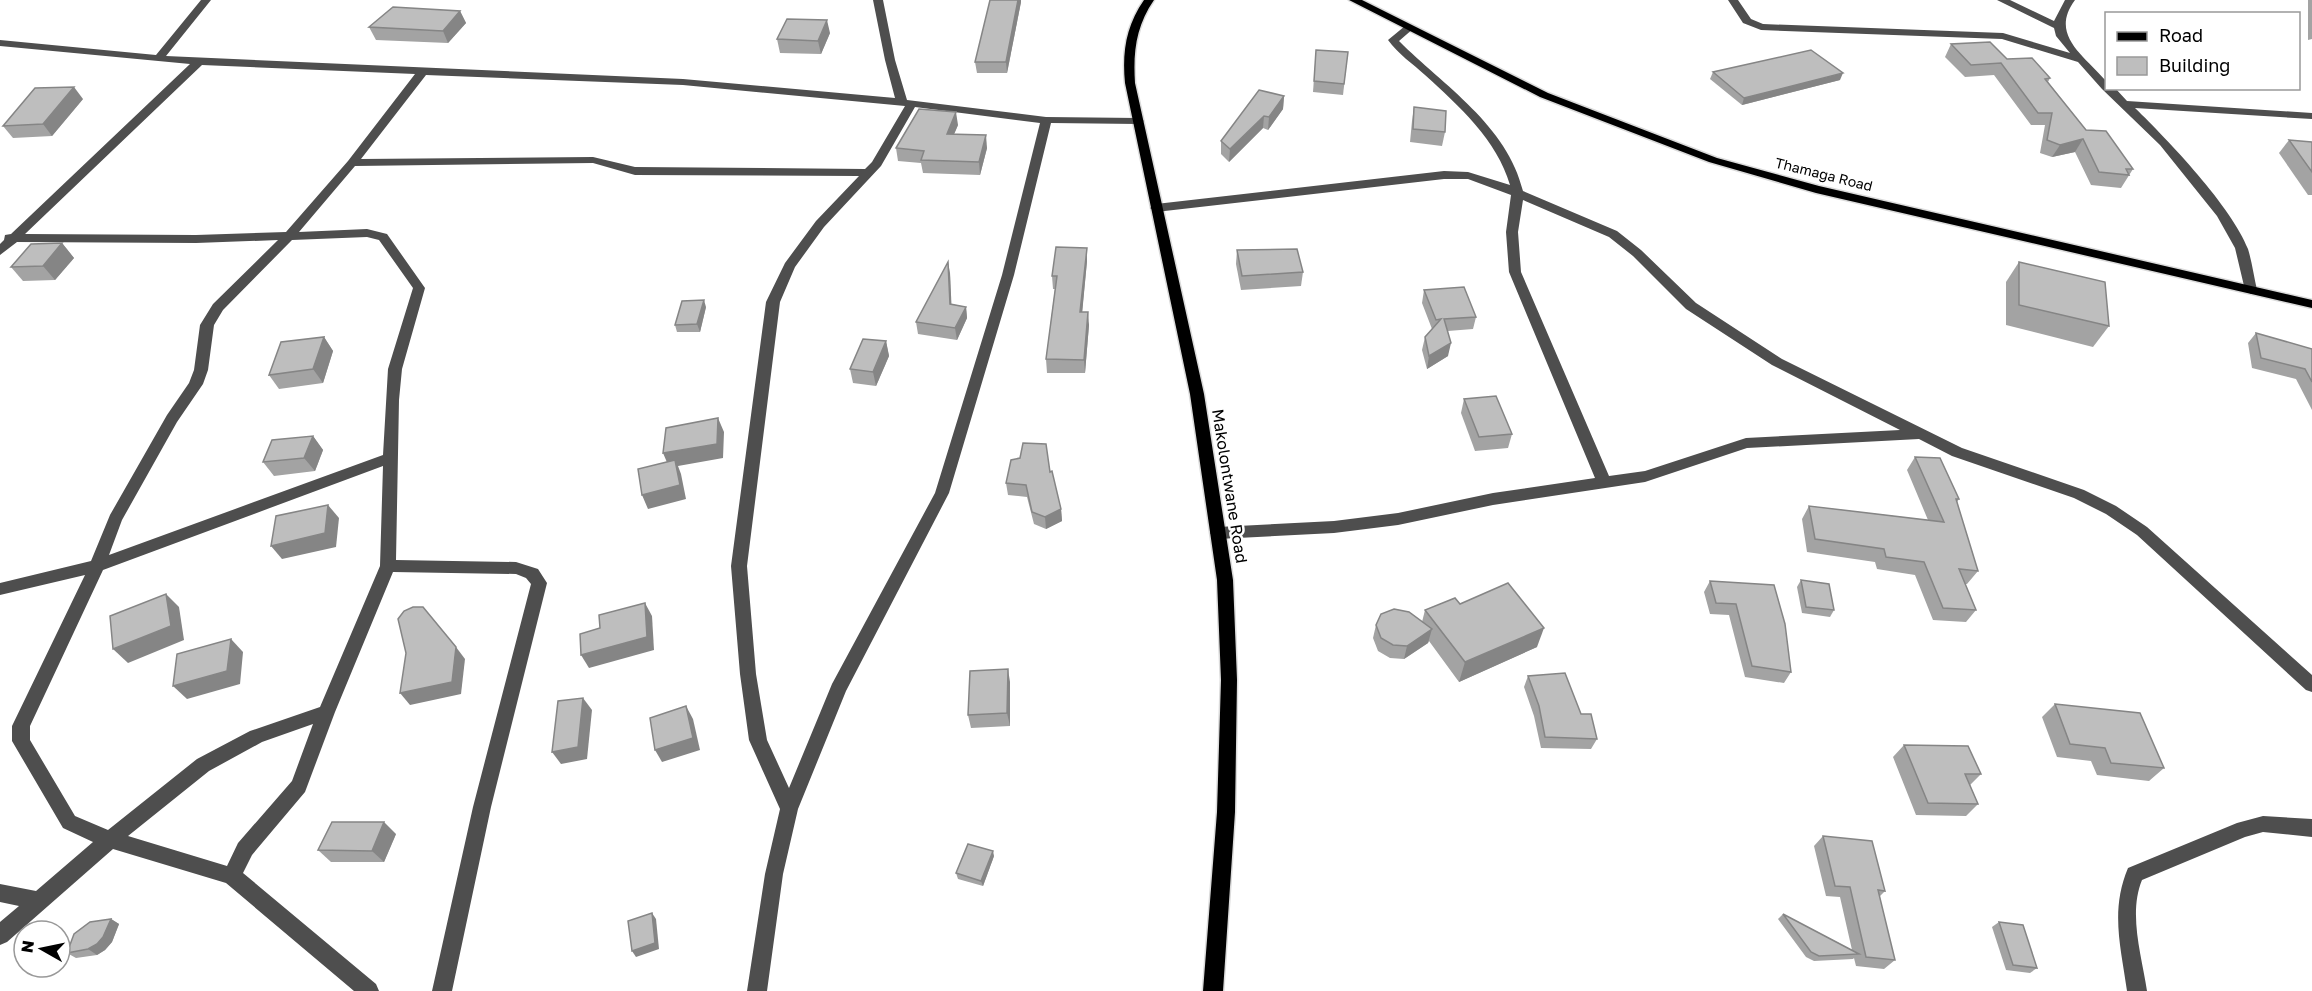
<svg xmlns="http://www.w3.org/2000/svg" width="2312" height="991" viewBox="0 0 2312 991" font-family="'Golos Text',sans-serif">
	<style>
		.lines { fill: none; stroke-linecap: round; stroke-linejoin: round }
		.major-casing { stroke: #dbdbdb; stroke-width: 3 }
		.minor { fill: #4e4e4e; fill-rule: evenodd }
		.major { fill: #000; fill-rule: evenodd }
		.wall { fill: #a3a3a3 }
		.shaded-wall { fill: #858585 }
		.building { fill: #bebebe; stroke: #858585; stroke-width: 1.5 }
		.labels { text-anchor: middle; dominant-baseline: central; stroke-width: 5; stroke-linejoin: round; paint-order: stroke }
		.far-street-label { font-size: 14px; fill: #000; stroke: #fff }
		.street-label { font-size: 16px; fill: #000; stroke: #fff }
	</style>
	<rect width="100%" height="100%" fill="#fff"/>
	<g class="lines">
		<defs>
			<g id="major">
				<path d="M 1144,0 L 1154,0 C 1136,26 1133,52 1135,83 L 1204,394 L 1233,580 L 1237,680 L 1235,812 L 1223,991 L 1203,991 L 1217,812 L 1221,680 L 1217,580 L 1190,394 L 1125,83 C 1122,52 1126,26 1144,0 Z"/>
				<path d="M 1349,0 L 1362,0 L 1548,93 L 1717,158 L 1819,186 L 2312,300 L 2312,308 L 1816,193 L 1709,162 L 1540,97 Z"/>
			</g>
		</defs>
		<use href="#major" class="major-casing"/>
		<g class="minor">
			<path d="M 201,0 L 211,0 L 166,56 L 683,79 L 895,98 L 885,60 L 873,0 L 883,0 L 895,60 L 907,100 L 1046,117 L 1138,118 L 1144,121 L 1138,124 L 1051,123 L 1014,275 L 949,493 L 846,691 L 798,809 L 783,874 L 767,991 L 747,991 L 765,874 L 780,809 L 749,740 L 740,674 L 731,566 L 766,302 L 785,263 L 816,221 L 859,176 L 635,175 L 593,163 L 355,166 L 299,232 L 367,229 L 387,234 L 425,288 L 402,369 L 399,400 L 396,560 L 516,562 L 538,569 L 547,583 L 491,807 L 452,991 L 432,991 L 473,807 L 531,584 L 526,578 L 516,574 L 393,572 L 335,712 L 305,792 L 252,855 L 243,873 L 376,984 L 379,991 L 354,991 L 226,883 L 113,849 L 7,942 L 0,945 L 0,922 L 19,906 L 0,902 L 0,884 L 36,891 L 93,842 L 63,828 L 12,741 L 12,726 L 85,575 L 0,595 L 0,583 L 91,561 L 110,515 L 167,415 L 189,383 L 194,370 L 200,325 L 213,304 L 278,240 L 196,243 L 17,242 L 0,255 L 0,244 L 4,240 L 5,235 L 11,234 L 190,64 L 0,46 L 0,40 L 156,55 ZM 202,65 L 415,74 L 348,161 L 286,232 L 196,235 L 25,234 ZM 426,75 L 683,85 L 905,106 L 872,162 L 865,169 L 635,167 L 593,157 L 361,159 ZM 915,107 L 1040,123 L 1002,275 L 935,493 L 832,684 L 789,788 L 767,740 L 756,674 L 747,566 L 780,302 L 795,267 L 824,227 L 881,166 ZM 367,237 L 379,240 L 413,288 L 388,369 L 383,455 L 109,555 L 122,520 L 177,422 L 203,384 L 208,370 L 214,325 L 223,310 L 292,240 ZM 383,466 L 380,566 L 320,707 L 250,731 L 197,759 L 108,830 L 75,816 L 30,740 L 30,726 L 103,570 ZM 313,724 L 292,781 L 238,843 L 227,866 L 128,836 L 209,771 L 262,742 Z"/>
			<path d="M 1728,0 L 1738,0 L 1751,19 L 1763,24 L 2003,33 L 2070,53 L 2056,36 L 2054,28 L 1997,0 L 2010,0 L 2054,21 L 2065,0 L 2075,0 C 2049,35 2084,55 2106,81 L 2106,88 L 2115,88 L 2127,101 L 2312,113 L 2312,119 L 2135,108 C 2168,140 2232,207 2248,249 C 2252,262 2254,277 2257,290 L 2251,294 L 2245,290 L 2235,248 L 2217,216 L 2160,145 L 2102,89 L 2078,62 L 2002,39 L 1761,30 L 1743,23 Z"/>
			<path d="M 1405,26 L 1414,28 L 1399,41 C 1444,86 1507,125 1523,191 L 1617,231 L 1641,250 L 1696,303 L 1782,359 L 1962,448 L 2084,490 L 2116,506 L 2147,527 L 2312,675 L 2312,692 L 2306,690 L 2137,535 L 2106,514 L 2074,498 L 1952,456 L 1919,439 L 1747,448 L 1645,482 L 1493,505 L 1398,525 L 1334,533 L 1218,539 L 1213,537 L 1210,533 L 1213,529 L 1218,527 L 1334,521 L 1398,513 L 1493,493 L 1595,478 L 1509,272 L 1506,232 L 1511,195 L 1468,179 L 1444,179 L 1156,212 L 1150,208 L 1156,204 L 1444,171 L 1468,172 L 1510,185 C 1497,140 1459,106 1425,75 C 1413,64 1398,54 1388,40 ZM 1523,200 L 1609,237 L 1633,256 L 1686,309 L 1772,365 L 1900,430 L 1746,438 L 1645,471 L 1609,476 L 1521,272 L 1518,232 Z"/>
			<path d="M 2263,816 L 2312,819 L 2312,837 L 2263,832 L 2245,837 L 2142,880 C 2128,914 2142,957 2147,991 L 2127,991 C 2121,947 2110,911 2128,868 L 2237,823 Z"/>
		</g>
		<use href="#major" class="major"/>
	</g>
	<g class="wall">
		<path d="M 1018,0 L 1021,0 L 1021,2 L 1007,73 L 977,73 L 975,62 Z"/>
		<path d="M 2308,0 L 2312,0 L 2312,39 L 2308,40 Z"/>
		<path d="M 460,11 L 466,23 L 448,43 L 376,40 L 369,27 Z"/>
		<path d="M 830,33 L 821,54 L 780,53 L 777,39 Z"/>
		<path d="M 1951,44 L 2007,59 L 2050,78 L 2048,82 L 2086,130 L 2133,169 L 2121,188 L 2091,185 L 2075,152 L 2052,157 L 2040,153 L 2045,125 L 2031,125 L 1994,75 L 1965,77 L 1945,57 Z"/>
		<path d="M 1316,50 L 1348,52 L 1343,95 L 1313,92 Z"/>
		<path d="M 1713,72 L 1840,80 L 1742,105 L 1710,79 Z"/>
		<path d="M 1284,96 L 1283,109 L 1268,130 L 1263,128 L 1229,162 L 1221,154 L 1221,141 Z"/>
		<path d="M 83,99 L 52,136 L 13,138 L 3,126 Z"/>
		<path d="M 1414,107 L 1445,132 L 1442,146 L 1410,142 L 1412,121 Z"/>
		<path d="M 958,125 L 954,134 L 987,148 L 980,175 L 923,173 L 921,163 L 898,161 L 896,148 Z"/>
		<path d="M 2289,140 L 2312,142 L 2312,195 L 2308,195 L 2279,153 Z"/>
		<path d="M 62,243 L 74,258 L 55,280 L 23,281 L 11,267 Z"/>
		<path d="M 1237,250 L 1303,272 L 1301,286 L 1241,290 L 1236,264 Z"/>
		<path d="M 1087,261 L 1082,312 L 1089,325 L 1085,373 L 1047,373 L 1046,359 L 1055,289 L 1053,289 L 1052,276 Z"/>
		<path d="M 2019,262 L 2109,326 L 2093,347 L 2006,325 L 2006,282 Z"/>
		<path d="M 950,273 L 951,304 L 966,307 L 967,318 L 957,340 L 918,334 L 916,322 Z"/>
		<path d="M 1424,290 L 1476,317 L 1473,329 L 1448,331 L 1448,356 L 1427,369 L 1422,350 L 1425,337 L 1432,329 L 1422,303 Z"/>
		<path d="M 706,307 L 700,332 L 677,332 L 675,325 Z"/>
		<path d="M 2256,333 L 2312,349 L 2312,410 L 2296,379 L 2252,368 L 2248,343 Z"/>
		<path d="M 324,337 L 333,351 L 323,383 L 279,389 L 269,375 Z"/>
		<path d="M 886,341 L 889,356 L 876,386 L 853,383 L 850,369 Z"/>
		<path d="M 1464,399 L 1512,434 L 1508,448 L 1475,451 L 1461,413 Z"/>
		<path d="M 313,436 L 323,450 L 315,471 L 274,476 L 263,462 Z"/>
		<path d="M 1915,457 L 1959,499 L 1957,502 L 1978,571 L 1967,584 L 1965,584 L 1976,610 L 1966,622 L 1933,620 L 1915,575 L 1877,569 L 1875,562 L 1807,552 L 1802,519 L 1809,506 L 1928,520 L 1907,470 Z"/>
		<path d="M 1050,472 L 1061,509 L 1062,521 L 1046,529 L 1034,524 L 1027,497 L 1008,495 L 1006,483 Z"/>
		<path d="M 1801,580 L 1834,610 L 1830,617 L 1802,613 L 1797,587 Z"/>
		<path d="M 1710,581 L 1774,585 L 1791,672 L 1784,683 L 1745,677 L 1729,615 L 1710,614 L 1704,592 Z"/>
		<path d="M 1460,604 L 1537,647 L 1459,682 L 1429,641 L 1428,643 L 1404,659 L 1390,658 L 1378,651 L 1373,638 L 1376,625 L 1422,622 L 1425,610 Z"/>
		<path d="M 1528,676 L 1597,739 L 1591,749 L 1541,748 L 1534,716 L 1524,687 Z"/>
		<path d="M 1010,682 L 1010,726 L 971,728 L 968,715 Z"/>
		<path d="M 2055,704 L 2164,768 L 2149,781 L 2097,775 L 2091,761 L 2057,757 L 2042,717 Z"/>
		<path d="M 1904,745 L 1981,774 L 1970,785 L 1978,804 L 1966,816 L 1916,815 L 1893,757 Z"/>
		<path d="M 396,834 L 384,862 L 331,862 L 318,850 Z"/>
		<path d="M 1823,836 L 1885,891 L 1879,897 L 1895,960 L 1884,969 L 1856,966 L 1854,958 L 1853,959 L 1814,961 L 1806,957 L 1778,919 L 1783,914 L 1852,950 L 1840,897 L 1826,896 L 1814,846 Z"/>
		<path d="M 994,856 L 983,886 L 958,879 L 956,873 Z"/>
		<path d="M 111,919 L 119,924 L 112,942 L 105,950 L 97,955 L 76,958 L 67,953 Z"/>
		<path d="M 1999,922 L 2037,968 L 2030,973 L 2006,970 L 1992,927 Z"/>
	</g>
	<g class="shaded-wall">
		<path d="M 1018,0 L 1021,0 L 1021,2 L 1007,73 L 1006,62 Z"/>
		<path d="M 460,11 L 466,23 L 448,43 L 443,31 Z"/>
		<path d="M 827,20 L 830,33 L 821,54 L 818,41 Z"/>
		<path d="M 1843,73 L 1840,80 L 1742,105 L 1744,98 Z"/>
		<path d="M 74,87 L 83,99 L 52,136 L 43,124 Z"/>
		<path d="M 1284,96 L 1283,109 L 1268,130 L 1269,117 Z"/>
		<path d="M 956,112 L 958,125 L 949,146 L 947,134 Z"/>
		<path d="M 1264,116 L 1263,128 L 1229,162 L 1230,149 Z"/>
		<path d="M 986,135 L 987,148 L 980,175 L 979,162 Z"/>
		<path d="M 2083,139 L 2075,152 L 2052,157 L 2060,145 Z"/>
		<path d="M 62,243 L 74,258 L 55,280 L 43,266 Z"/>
		<path d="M 1087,248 L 1087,261 L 1081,325 L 1080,312 Z"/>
		<path d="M 948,262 L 950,273 L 952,316 L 950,304 Z"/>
		<path d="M 704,300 L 706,307 L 700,332 L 697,324 Z"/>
		<path d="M 966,307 L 967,318 L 957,340 L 955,328 Z"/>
		<path d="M 1088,312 L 1089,325 L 1085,373 L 1084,360 Z"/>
		<path d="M 324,337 L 333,351 L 323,383 L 313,369 Z"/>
		<path d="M 886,341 L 889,356 L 876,386 L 873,372 Z"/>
		<path d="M 1451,343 L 1448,356 L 1427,369 L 1429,356 Z"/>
		<path d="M 718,418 L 724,432 L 723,458 L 678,466 L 681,474 L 686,499 L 648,509 L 642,495 L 669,467 L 663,453 Z"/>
		<path d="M 313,436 L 323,450 L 315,471 L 304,458 Z"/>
		<path d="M 328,505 L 339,518 L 336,547 L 282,559 L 271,546 Z"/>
		<path d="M 1061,509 L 1062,521 L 1046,529 L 1045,517 Z"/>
		<path d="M 166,594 L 179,607 L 184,640 L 128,663 L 113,649 Z"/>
		<path d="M 645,603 L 652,616 L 654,650 L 589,668 L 581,655 Z"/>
		<path d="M 1544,628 L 1537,647 L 1459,682 L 1465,662 Z"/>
		<path d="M 1432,629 L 1428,643 L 1404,659 L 1407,646 Z"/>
		<path d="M 231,639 L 243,652 L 240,684 L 187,699 L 173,686 Z"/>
		<path d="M 456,647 L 465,659 L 461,694 L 410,705 L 400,693 Z"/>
		<path d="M 1008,669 L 1010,682 L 1010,726 L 1007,713 Z"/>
		<path d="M 583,698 L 592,710 L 587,759 L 561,764 L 552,752 Z"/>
		<path d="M 686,706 L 693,719 L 700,750 L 662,762 L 655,750 Z"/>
		<path d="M 384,822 L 396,834 L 384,862 L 372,851 Z"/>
		<path d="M 993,851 L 994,856 L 983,886 L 981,881 Z"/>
		<path d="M 652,913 L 656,919 L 659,949 L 636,957 L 632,951 Z"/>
		<path d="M 111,919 L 119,924 L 112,942 L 105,950 L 97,955 L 88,949 Z"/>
	</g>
	<g class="building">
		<path d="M 990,0 L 1018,0 L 1006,62 L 975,62 Z"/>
		<path d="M 393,7 L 460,11 L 443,31 L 369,27 Z"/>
		<path d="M 787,19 L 827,20 L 818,41 L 777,39 Z"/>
		<path d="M 1990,42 L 2007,59 L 2032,58 L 2050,78 L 2045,79 L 2086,130 L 2106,131 L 2133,169 L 2126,169 L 2129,175 L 2099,172 L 2083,139 L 2060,145 L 2047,140 L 2052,113 L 2038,113 L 2001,63 L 1971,65 L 1951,44 Z"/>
		<path d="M 1316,50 L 1348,52 L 1344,84 L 1314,81 Z"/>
		<path d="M 1811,50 L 1843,73 L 1744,98 L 1713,72 Z"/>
		<path d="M 74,87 L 43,124 L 3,126 L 35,88 Z"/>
		<path d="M 1259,90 L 1284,96 L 1269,117 L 1264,116 L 1230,149 L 1221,141 Z"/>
		<path d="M 1414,107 L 1446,111 L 1445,132 L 1413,129 Z"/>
		<path d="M 919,109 L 956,112 L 947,134 L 986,135 L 979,162 L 921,160 L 924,151 L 896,148 Z"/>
		<path d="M 2289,140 L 2312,142 L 2312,172 Z"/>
		<path d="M 62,243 L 43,266 L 11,267 L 31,244 Z"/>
		<path d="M 1056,247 L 1087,248 L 1080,312 L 1088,312 L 1084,360 L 1046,359 L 1057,276 L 1052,276 Z"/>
		<path d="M 1297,249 L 1303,272 L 1242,276 L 1237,250 Z"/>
		<path d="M 948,262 L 950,304 L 966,307 L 955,328 L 916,322 Z"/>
		<path d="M 2019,262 L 2105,282 L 2109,326 L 2019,305 Z"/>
		<path d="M 1464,287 L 1476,317 L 1444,319 L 1451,343 L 1429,356 L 1425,337 L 1441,319 L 1436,320 L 1424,290 Z"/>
		<path d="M 704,300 L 697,324 L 675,325 L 682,301 Z"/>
		<path d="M 2256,333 L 2312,349 L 2312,382 L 2305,369 L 2261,358 Z"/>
		<path d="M 324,337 L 313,369 L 269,375 L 281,342 Z"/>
		<path d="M 863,339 L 886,341 L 873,372 L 850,369 Z"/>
		<path d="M 1496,396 L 1512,434 L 1479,437 L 1464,399 Z"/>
		<path d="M 718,418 L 717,444 L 663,453 L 666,428 Z"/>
		<path d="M 313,436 L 304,458 L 263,462 L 272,440 Z"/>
		<path d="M 1023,443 L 1046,444 L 1050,472 L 1052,471 L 1061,509 L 1045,517 L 1032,512 L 1026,485 L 1006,483 L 1011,460 L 1020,458 Z"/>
		<path d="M 1915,457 L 1940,458 L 1959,499 L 1956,499 L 1978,571 L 1959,569 L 1976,610 L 1943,608 L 1924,562 L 1886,557 L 1884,549 L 1815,539 L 1809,506 L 1944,522 Z"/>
		<path d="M 675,460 L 680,485 L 642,495 L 638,469 Z"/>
		<path d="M 328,505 L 325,533 L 271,546 L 276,516 Z"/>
		<path d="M 1801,580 L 1829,584 L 1834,610 L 1806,607 Z"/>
		<path d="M 1710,581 L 1774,585 L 1785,624 L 1791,672 L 1752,666 L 1736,604 L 1716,603 Z"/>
		<path d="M 1508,583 L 1544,628 L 1465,662 L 1425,610 L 1455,598 L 1460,604 Z"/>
		<path d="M 166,594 L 171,626 L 113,649 L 110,616 Z"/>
		<path d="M 645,603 L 647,637 L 581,655 L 580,634 L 600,628 L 599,615 Z"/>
		<path d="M 413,607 L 423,607 L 456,647 L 452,682 L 400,693 L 406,653 L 398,619 L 404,611 Z"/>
		<path d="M 1394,609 L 1409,612 L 1432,629 L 1407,646 L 1393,645 L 1381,638 L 1376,625 L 1381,614 Z"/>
		<path d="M 231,639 L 227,671 L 173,686 L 177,654 Z"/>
		<path d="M 1008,669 L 1007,713 L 968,715 L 970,671 Z"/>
		<path d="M 1565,673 L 1581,714 L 1591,714 L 1597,739 L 1545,737 L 1539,706 L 1528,676 Z"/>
		<path d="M 583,698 L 578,747 L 552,752 L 558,701 Z"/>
		<path d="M 2055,704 L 2140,713 L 2164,768 L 2111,763 L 2105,748 L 2070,744 Z"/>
		<path d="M 686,706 L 693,738 L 655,750 L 650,718 Z"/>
		<path d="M 1904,745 L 1968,746 L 1981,774 L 1965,774 L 1978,804 L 1928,803 Z"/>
		<path d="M 332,822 L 384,822 L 372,851 L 318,850 Z"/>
		<path d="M 1823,836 L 1872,841 L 1885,891 L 1878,890 L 1895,960 L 1866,957 L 1850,887 L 1835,886 Z"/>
		<path d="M 968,844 L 993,851 L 981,881 L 956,873 Z"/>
		<path d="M 652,913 L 655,943 L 632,951 L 628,921 Z"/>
		<path d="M 1783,914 L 1859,954 L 1819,956 L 1811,952 Z"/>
		<path d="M 111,919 L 103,937 L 97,944 L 88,949 L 67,953 L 74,934 L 90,922 Z"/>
		<path d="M 1999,922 L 2023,925 L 2037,968 L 2013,965 Z"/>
	</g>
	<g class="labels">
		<g class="far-street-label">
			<text transform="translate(1824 174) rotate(14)">Thamaga Road</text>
		</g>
		<g class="street-label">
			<text transform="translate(1230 486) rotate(81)">Makolontwane Road</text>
		</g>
	</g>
	<rect x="2105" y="12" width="195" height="78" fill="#ffffff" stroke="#999999" stroke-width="1.5"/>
	<rect x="2117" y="32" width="30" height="9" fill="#000000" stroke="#999999" stroke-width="1.5"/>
	<text x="2159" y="42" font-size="18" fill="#000000">Road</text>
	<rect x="2117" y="57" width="30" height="18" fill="#bebebe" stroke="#999999" stroke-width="1.5"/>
	<text x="2159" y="72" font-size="18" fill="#000000">Building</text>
	<g transform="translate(42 949) rotate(279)"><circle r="28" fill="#ffffff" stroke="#999999" stroke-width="1.5"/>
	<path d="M0-4.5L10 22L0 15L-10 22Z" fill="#000000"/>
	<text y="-9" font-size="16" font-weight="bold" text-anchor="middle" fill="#000000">N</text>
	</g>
</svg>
